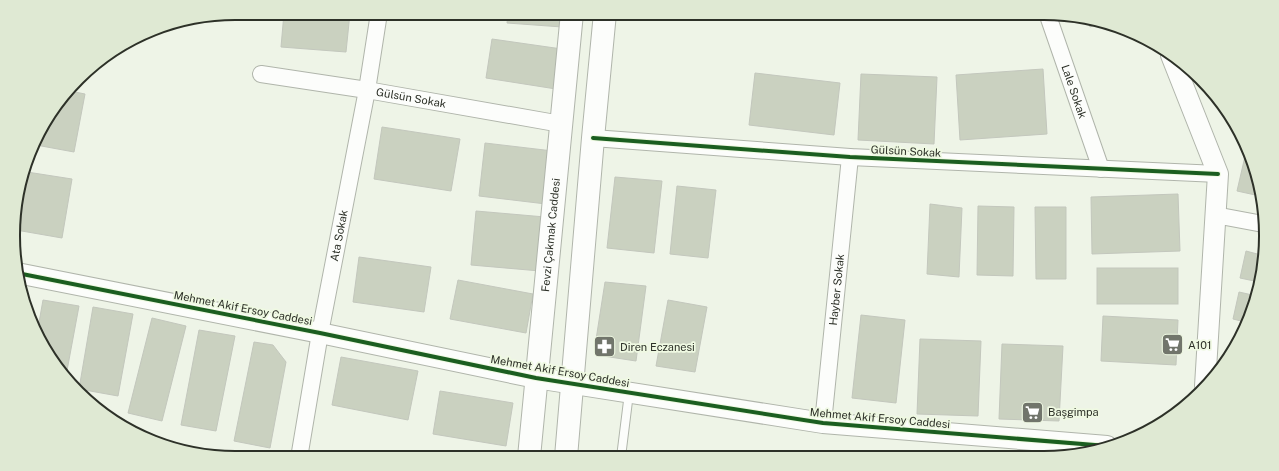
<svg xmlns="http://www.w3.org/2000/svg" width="1279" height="471" viewBox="0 0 1279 471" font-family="'Public Sans',sans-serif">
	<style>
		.building { fill: #cad1c0; stroke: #c3c7bd }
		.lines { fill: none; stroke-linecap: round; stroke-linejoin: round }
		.service-casing { stroke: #b0b5ab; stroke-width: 10 }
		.minor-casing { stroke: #b0b5ab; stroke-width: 18 }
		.tertiary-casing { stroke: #b0b5ab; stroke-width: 22 }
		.secondary-casing { stroke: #b0b5ab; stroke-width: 24 }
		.service { stroke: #fcfdfb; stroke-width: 8 }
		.minor { stroke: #fcfdfb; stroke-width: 16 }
		.tertiary { stroke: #fcfdfb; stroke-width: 20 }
		.secondary { stroke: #fcfdfb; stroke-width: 22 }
		.cycleway-casing { stroke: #eff9e2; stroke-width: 6 }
		.cycleway { stroke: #1b5e20; stroke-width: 4 }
		.labels { text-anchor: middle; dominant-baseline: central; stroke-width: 3.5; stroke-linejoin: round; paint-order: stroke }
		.street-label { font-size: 11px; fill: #2d3128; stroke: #eff9e2 }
		.poi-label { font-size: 11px; fill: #2d3128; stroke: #eff9e2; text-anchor: start }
		.rim { fill: none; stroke: #2d3128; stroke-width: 2 }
	</style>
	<rect width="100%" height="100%" fill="#eef4e7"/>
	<g class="building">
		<path d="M 284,13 L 350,13 L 346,52 L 281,47 Z"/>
		<path d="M 508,13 L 563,13 L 562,27 L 507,23 Z"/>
		<path d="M 1086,19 L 1101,21 L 1103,21 L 1090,27 Z"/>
		<path d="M 492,39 L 562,49 L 556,89 L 486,78 Z"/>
		<path d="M 1043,69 L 1047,134 L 960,140 L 956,75 Z"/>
		<path d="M 755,73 L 840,83 L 834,135 L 749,125 Z"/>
		<path d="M 861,74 L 937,77 L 934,144 L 858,140 Z"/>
		<path d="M 70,91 L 85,94 L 74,152 L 36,145 L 43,124 Z"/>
		<path d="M 382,127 L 460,139 L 451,191 L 374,179 Z"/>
		<path d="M 485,143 L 553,151 L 546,204 L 479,196 Z"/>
		<path d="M 1246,152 L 1260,196 L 1237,191 Z"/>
		<path d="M 27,172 L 72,179 L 62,238 L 16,230 L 15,206 Z"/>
		<path d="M 615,177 L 662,181 L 654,253 L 607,248 Z"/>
		<path d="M 677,186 L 716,190 L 708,258 L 670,254 Z"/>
		<path d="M 1178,194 L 1180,251 L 1092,254 L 1091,197 Z"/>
		<path d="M 930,204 L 962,208 L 959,277 L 927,274 Z"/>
		<path d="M 978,206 L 1014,207 L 1013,276 L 977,275 Z"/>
		<path d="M 1035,207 L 1066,207 L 1066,279 L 1036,279 Z"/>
		<path d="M 476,211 L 545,217 L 540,271 L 471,265 Z"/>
		<path d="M 1246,251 L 1261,255 L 1259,282 L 1240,278 Z"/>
		<path d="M 359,257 L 431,267 L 424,312 L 353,302 Z"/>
		<rect x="1097" y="268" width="81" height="36"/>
		<path d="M 458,280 L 533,294 L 526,333 L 450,319 Z"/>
		<path d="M 605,282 L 646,286 L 636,361 L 603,356 L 595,346 Z"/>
		<path d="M 1239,292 L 1257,296 L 1245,322 L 1233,319 Z"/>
		<path d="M 43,300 L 79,306 L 66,376 L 50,359 L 38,328 Z"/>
		<path d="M 668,300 L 707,307 L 695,372 L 656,366 Z"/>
		<path d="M 93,307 L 133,314 L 118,396 L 79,389 Z"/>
		<path d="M 861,315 L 905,320 L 896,403 L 852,398 Z"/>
		<path d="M 1103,316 L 1178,320 L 1176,365 L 1101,361 Z"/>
		<path d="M 152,318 L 186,326 L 162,421 L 128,413 Z"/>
		<path d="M 199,330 L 235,336 L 216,431 L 181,425 Z"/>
		<path d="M 920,339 L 981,341 L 978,416 L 917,414 Z"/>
		<path d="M 254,342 L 273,345 L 286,362 L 270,448 L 234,441 Z"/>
		<path d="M 1002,344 L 1063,346 L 1059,421 L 999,419 Z"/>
		<path d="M 341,357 L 418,371 L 408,420 L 332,405 Z"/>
		<path d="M 440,391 L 513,403 L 506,446 L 433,434 Z"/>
	</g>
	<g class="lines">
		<defs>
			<path id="service" d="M 621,457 L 629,393"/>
			<g id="minor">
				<path id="s1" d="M 1047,13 L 1101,169"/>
				<path id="s2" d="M 261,74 L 367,90 L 561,124"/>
				<path d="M 593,138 L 850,157 L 1218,174"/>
				<path d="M 1215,215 L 1263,224"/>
				<path id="s3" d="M 823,423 L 850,157"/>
				<path id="s4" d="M 299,458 L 320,333 L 367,90 L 379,13"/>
			</g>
			<g id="tertiary">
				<path d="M 1171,55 L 1218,174 L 1205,386"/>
				<path d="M 17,273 L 320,333 L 536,378 L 823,423 L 1107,446"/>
			</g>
			<g id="secondary">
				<path id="s5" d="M 529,457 L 572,13"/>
				<path d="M 566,457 L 593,138 L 605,13"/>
			</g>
		</defs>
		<use href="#service" class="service-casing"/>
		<use href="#minor" class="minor-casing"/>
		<use href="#tertiary" class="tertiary-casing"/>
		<use href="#secondary" class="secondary-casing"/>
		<use href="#service" class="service"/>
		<use href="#minor" class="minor"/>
		<use href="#tertiary" class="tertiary"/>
		<use href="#secondary" class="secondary"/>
		<defs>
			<g id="cycleway">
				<path d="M 593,138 L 850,157 L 1218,174"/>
				<path d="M 17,273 L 320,333 L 536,378 L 823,423 L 1107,446"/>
			</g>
		</defs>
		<use href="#cycleway" class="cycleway-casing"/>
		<use href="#cycleway" class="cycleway"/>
	</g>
	<defs>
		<symbol id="supermarket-square" viewBox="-11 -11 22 22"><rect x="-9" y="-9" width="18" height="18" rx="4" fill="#71756b" stroke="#eff9e2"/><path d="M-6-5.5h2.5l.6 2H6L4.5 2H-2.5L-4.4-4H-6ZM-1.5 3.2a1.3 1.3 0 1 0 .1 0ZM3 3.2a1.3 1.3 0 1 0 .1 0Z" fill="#fff"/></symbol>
		<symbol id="pharmacy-square" viewBox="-11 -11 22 22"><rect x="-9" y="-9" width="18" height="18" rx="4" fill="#71756b" stroke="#eff9e2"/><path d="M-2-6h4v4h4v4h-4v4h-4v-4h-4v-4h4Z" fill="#fff"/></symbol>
	</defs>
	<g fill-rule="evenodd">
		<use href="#supermarket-square" x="1160" y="332" width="25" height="25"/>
		<use href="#pharmacy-square" x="592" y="334" width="25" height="25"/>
		<use href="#supermarket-square" x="1020" y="400" width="25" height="25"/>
	</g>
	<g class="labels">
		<g class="street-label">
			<text stroke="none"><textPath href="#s1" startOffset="83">Lale Sokak</textPath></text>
			<text stroke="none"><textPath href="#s2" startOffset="152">Gülsün Sokak</textPath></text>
			<text transform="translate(906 151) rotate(3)">Gülsün Sokak</text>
			<text stroke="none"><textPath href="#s4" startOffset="226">Ata Sokak</textPath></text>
			<text stroke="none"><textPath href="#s5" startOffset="223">Fevzi Çakmak Caddesi</textPath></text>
			<text stroke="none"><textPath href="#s3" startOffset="134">Hayber Sokak</textPath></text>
			<text transform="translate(243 308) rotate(11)">Mehmet Akif Ersoy Caddesi</text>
			<text transform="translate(560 371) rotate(10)">Mehmet Akif Ersoy Caddesi</text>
			<text transform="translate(880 418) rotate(5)">Mehmet Akif Ersoy Caddesi</text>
		</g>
		<g class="poi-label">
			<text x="1188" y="345">A101</text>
			<text x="620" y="347">Diren Eczanesi</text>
			<text x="1048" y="412">Başgimpa</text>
		</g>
	</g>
	<path d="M0 0H1279V471H0ZM235 20H1044A215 215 0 0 1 1259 235V236A215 215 0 0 1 1044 451H235A215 215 0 0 1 20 236V235A215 215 0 0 1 235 20Z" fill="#dfe9d3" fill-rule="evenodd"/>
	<path class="rim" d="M235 20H1044A215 215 0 0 1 1259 235V236A215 215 0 0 1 1044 451H235A215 215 0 0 1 20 236V235A215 215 0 0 1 235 20Z"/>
</svg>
